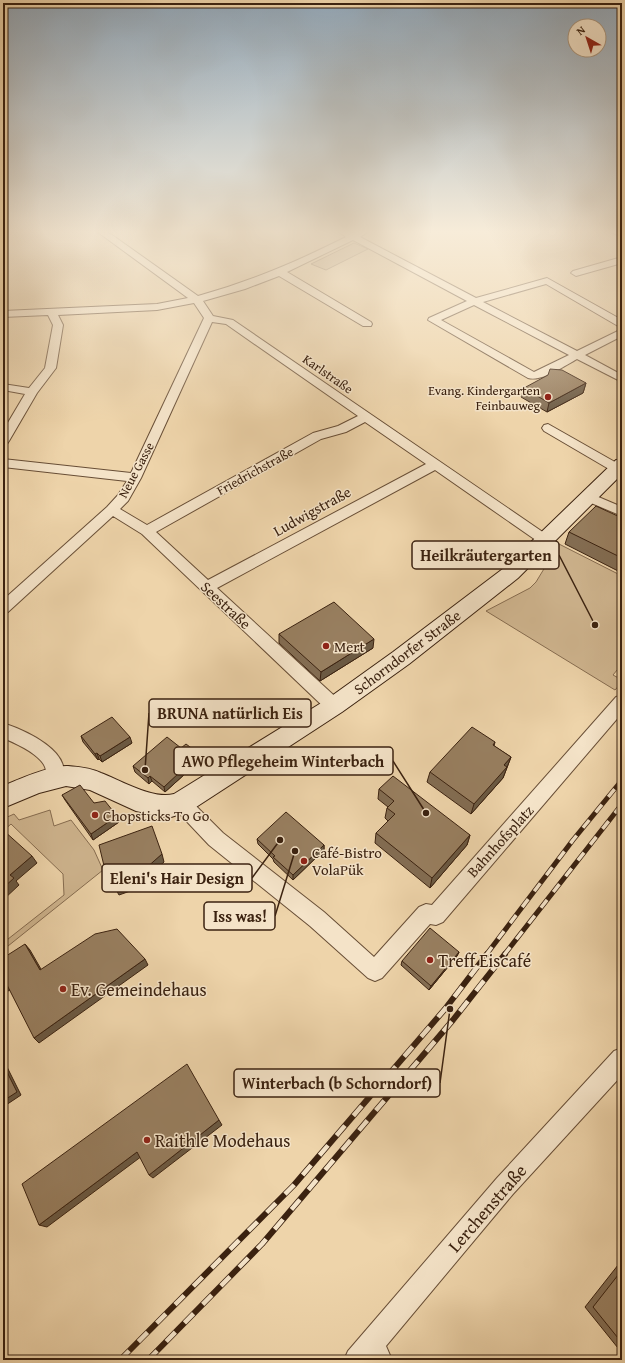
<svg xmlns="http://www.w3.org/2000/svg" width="625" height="1363" viewBox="0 0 625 1363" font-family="'Gentium Book Plus',serif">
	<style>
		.green { fill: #d0b690; stroke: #866c50 }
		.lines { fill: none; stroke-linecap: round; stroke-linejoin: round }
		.street-casing { stroke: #684e36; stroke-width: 2 }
		.secondary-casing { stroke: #3b2210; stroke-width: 2 }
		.street { fill: #f4e3c8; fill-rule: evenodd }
		.secondary { fill: #f4e3c8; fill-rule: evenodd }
		.rail-far1-casing { stroke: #3b2210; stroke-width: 5 }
		.rail-casing { stroke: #3b2210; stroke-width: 6 }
		.rail-far1 { stroke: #f4e3c8; stroke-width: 3.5; stroke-dasharray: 10; stroke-linecap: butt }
		.rail { stroke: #f4e3c8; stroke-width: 4.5; stroke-dasharray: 13; stroke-linecap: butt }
		.wall { fill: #836d53; stroke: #3b2210 }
		.shaded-wall { fill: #6a5943; stroke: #3b2210 }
		.building { fill: #987f60; stroke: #3b2210 }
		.poi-dot { fill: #8f2418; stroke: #f4e3c8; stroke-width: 1.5 }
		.labels { text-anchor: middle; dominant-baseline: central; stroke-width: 3; stroke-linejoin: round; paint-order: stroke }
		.far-street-label { font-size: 13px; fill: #3b2210; stroke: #f4e3c8 }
		.far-poi-label { font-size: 13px; fill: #3b2210; stroke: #f4e3c8; text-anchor: end }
		.street-label { font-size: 15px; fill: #3b2210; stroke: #f4e3c8 }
		.poi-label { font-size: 15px; fill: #3b2210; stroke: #f4e3c8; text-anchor: start }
		.near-poi-label { font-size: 18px; fill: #3b2210; stroke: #f4e3c8; text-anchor: start }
		.near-street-label { font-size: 18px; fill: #3b2210; stroke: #f4e3c8 }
		.leader { fill: none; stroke: #3b2210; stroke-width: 1.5 }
		.callout-dot { fill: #3b2210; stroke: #f4e3c8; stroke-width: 1.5 }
		.callout { fill: #f4e3c8; stroke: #3b2210; stroke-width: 1.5 }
		.callout-label { font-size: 16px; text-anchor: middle; font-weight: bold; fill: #3b2210 }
	</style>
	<rect width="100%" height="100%" fill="#eed4aa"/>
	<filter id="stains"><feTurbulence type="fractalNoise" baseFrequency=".005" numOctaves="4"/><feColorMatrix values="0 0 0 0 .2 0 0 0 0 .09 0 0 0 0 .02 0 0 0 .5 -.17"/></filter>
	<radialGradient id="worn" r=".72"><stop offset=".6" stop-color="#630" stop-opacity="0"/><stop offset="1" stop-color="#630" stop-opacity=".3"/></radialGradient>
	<g class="green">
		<path d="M 354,243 L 368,249 L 326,270 L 311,264 Z"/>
		<path d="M 559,544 L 622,576 L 622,664 L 613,675 L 622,680 L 622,682 L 615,690 L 486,611 L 530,588 L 536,582 Z"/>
		<path d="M 50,810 L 54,826 L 71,820 L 94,850 L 103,870 L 3,950 L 3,943 L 64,895 L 63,874 L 11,824 L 3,831 L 3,819 L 14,814 L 19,820 Z"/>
	</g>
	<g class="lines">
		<defs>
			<g id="street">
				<path d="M 95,230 L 105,230 L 198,296 C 252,281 296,262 346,237 L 336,230 L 347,230 L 353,233 L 359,230 L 371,230 L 360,237 L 476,298 L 547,278 L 622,320 L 622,327 L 618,326 L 546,284 L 483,302 L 577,351 L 622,329 L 622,336 L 585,355 L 622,375 L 622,382 L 577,359 C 564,366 542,382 528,378 L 428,320 L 429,318 L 467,301 L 353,240 L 287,272 L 371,322 L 372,324 L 371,326 L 363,326 L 279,276 L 245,289 L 203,301 L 213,316 L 233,320 L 550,537 L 552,540 L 550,543 L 545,545 L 540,543 L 435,470 L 217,588 L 340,701 L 342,706 L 340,711 L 334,713 L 328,711 L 142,534 L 113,516 L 8,612 L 3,613 L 3,600 L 107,507 L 118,495 L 127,481 L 3,467 L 3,459 L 131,473 L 204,318 L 194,303 L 157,310 L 58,315 L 63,325 L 56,368 L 37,393 L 9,441 L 7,444 L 3,445 L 3,431 L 25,394 L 3,390 L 3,384 L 29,388 L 45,368 L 53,325 L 48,315 L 3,317 L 3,311 L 157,304 L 188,298 ZM 474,305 L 569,355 L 534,372 L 441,320 ZM 212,322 L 226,324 L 358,416 L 338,426 L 313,433 L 147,525 L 120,509 L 128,501 L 141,478 ZM 365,422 L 426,464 L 208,580 L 156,532 L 321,439 L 346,432 Z"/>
				<path d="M 610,230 L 622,231 L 622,237 L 611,232 Z"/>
				<path d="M 622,257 L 622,263 L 576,276 L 571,273 L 573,271 Z"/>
				<path d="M 548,424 L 622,466 L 622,472 L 614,472 L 544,431 L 542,428 L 544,425 Z"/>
				<path d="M 589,493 L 622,507 L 622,516 L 584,500 L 582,497 L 584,494 Z"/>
				<path d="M 622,695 L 622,713 L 443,922 L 436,925 L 430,924 L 382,978 L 375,981 L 368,978 L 310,926 L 209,845 L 175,809 L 172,803 L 175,797 L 181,795 L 187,797 L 223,833 L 324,912 L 374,957 L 419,907 L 426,904 L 432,905 L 616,697 Z"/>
				<path d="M 3,723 C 24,730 76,752 61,782 L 55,785 L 49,782 C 46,777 47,772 45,767 C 40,754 15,743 3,738 Z"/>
				<path d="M 622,1048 L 622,1075 L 513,1194 L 386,1346 L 392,1360 L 344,1360 L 348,1351 L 497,1178 L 614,1051 Z"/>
			</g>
			<path id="secondary" d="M 622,459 L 622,474 L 518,578 L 409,664 L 342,712 L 190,811 L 168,818 L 136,811 L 90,790 L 66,786 L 39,793 L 3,808 L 3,786 C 19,779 51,765 68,766 C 79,767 91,768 101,773 C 120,780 153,800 174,794 L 326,700 L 393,652 L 504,568 L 616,460 Z"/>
		</defs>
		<use href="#street" class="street-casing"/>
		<use href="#secondary" class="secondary-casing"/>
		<use href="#street" class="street"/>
		<use href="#secondary" class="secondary"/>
		<defs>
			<g id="rail-far1">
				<path d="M 486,955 L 573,840 L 622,780"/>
				<path d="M 504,955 L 622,804"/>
			</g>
			<g id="rail">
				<path d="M 120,1360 L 294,1185 L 445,1009 L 487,954"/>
				<path d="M 148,1360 L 262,1244 L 453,1020 L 505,954"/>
			</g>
		</defs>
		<use href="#rail-far1" class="rail-far1-casing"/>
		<use href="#rail" class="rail-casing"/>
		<use href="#rail-far1" class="rail-far1"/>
		<use href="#rail" class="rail"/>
	</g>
	<g class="wall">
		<path d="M 586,383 L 583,393 L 547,412 L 521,397 L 524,388 Z"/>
		<path d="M 622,518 L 622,573 L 565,544 L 569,532 Z"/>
		<path d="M 279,634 L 373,648 L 320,681 L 279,643 Z"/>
		<path d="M 81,736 L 132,743 L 102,762 L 99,759 L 98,760 L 83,742 Z"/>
		<path d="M 495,742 L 494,746 L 511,757 L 503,778 L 471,814 L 427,782 L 430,772 Z"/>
		<path d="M 181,748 L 198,753 L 199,758 L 196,762 L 196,764 L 165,792 L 152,781 L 149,784 L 135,772 L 133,766 Z"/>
		<path d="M 379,789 L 470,835 L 467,845 L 430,888 L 375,843 L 376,833 L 388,821 L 385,818 L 387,808 L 388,807 L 378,799 Z"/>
		<path d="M 62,795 L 94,803 L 119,822 L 93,840 L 65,800 Z"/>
		<path d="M 257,839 L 324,845 L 324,850 L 293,880 L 274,862 L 273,859 L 258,844 Z"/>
		<path d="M 459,952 L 457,956 L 429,990 L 401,965 L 402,961 Z"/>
		<path d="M 622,1260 L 622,1353 L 585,1307 Z"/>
	</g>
	<g class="shaded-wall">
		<path d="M 586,383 L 583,393 L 547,412 L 549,403 Z"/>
		<path d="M 374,639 L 373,648 L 320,681 L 321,672 Z"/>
		<path d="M 130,737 L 132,743 L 102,762 L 100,756 Z"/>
		<path d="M 97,753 L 99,759 L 98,760 L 95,754 Z"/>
		<path d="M 198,753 L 199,758 L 196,762 L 196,764 L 165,792 L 164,787 Z"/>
		<path d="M 511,757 L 503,778 L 471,814 L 474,804 L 504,765 Z"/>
		<path d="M 150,776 L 152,781 L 149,784 L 148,778 Z"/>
		<path d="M 117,816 L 119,822 L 93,840 L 91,834 Z"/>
		<path d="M 470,835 L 467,845 L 430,888 L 432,878 Z"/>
		<path d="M 324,845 L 324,850 L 293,880 L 293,875 Z"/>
		<path d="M 162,854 L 164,862 L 133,890 L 119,895 L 115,888 Z"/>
		<path d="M 32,856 L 37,863 L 16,881 L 19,885 L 3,900 L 3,888 L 10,875 Z"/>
		<path d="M 110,869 L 113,876 L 109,877 L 105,870 Z"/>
		<path d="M 25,944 L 30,950 L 45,976 L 40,970 Z"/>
		<path d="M 459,952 L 457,956 L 429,990 L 431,986 Z"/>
		<path d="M 145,959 L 148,965 L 39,1043 L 34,1038 Z"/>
		<path d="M 6,983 L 12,989 L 4,993 L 3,992 L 3,985 Z"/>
		<path d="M 3,1059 L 21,1095 L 3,1107 Z"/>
		<path d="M 219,1120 L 222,1125 L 153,1178 L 149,1175 Z"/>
		<path d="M 137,1152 L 142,1156 L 47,1227 L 39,1225 Z"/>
	</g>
	<g class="building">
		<path d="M 550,369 L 562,370 L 586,383 L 549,403 L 524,388 L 548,375 Z"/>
		<path d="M 596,506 L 622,518 L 622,558 L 569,532 Z"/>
		<path d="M 334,602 L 374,639 L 321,672 L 279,634 Z"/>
		<path d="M 112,717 L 130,737 L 100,756 L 97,753 L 95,754 L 81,736 Z"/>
		<path d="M 472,727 L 495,742 L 493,745 L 511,757 L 504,765 L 507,767 L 474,804 L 430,772 Z"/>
		<path d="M 167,737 L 181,748 L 186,744 L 198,753 L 193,757 L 195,758 L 164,787 L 150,776 L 148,778 L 133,766 Z"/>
		<path d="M 393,776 L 470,835 L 432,878 L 376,833 L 395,814 L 387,808 L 394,801 L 379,789 Z"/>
		<path d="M 80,785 L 94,803 L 105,801 L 117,816 L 91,834 L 62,795 Z"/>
		<path d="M 286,812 L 324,845 L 293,875 L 273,857 L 275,856 L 257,839 Z"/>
		<path d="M 152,826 L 162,854 L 129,883 L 115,888 L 110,869 L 105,870 L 99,845 Z"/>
		<path d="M 3,830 L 32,856 L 10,875 L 14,878 L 3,888 Z"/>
		<path d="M 430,928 L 459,952 L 431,986 L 402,961 Z"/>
		<path d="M 117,929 L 145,959 L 34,1038 L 6,983 L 3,985 L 3,958 L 25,944 L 40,970 L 95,934 Z"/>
		<path d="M 3,1064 L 17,1092 L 3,1101 Z"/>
		<path d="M 187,1064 L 219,1120 L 149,1175 L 137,1152 L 39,1225 L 22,1184 Z"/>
		<path d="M 622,1270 L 622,1343 L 593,1307 Z"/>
	</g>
	<linearGradient id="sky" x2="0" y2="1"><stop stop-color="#92a8ba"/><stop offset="0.55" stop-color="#f7ecd9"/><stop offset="1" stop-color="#f7ecd9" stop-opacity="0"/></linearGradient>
	<rect width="625" height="421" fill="url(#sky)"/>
	<g class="poi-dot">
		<circle cx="548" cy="397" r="4"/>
		<circle cx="326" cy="646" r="4"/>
		<circle cx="95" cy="815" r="4"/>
		<circle cx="304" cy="861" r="4"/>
		<circle cx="430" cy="960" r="4"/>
		<circle cx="63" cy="989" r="4"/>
		<circle cx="147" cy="1140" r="4"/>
	</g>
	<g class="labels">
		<g class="far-street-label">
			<text transform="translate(328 374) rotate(35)">Karlstraße</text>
			<text transform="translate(136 470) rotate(-62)">Neue Gasse</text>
			<text transform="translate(255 471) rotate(-29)">Friedrichstraße</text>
		</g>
		<g class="far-poi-label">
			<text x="540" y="390">Evang. Kindergarten<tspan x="540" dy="15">Feinbauweg</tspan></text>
		</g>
		<g class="street-label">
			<text transform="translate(312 511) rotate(-29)">Ludwigstraße</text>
			<text transform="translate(226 605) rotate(43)">Seestraße</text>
			<text transform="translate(407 652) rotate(-37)">Schorndorfer Straße</text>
			<text transform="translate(500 841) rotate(-48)">Bahnhofsplatz</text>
		</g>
		<g class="poi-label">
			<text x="334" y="646">Mert</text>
			<text x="103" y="815">Chopsticks To Go</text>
			<text x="312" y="852">Café-Bistro<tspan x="312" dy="17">VolaPük</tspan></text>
		</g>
		<g class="near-poi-label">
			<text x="438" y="960">Treff Eiscafé</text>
			<text x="71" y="989">Ev. Gemeindehaus</text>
			<text x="155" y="1140">Raithle Modehaus</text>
		</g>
		<g class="near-street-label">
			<text transform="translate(487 1208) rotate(-49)">Lerchenstraße</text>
		</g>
	</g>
	<path class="leader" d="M595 625L559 555M145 770L149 713M426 813L393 761M280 840L252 878M295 851L275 916M450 1009L440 1083"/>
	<g class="callout-dot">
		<circle cx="595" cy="625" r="4"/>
		<circle cx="145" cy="770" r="4"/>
		<circle cx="426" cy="813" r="4"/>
		<circle cx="280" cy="840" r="4"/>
		<circle cx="295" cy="851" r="4"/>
		<circle cx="450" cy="1009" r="4"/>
	</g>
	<g class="callout">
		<rect x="412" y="541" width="147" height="28" rx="4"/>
		<rect x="149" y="699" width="162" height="28" rx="4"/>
		<rect x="174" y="747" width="219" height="28" rx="4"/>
		<rect x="102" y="864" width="150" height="28" rx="4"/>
		<rect x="204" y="902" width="71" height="28" rx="4"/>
		<rect x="234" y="1069" width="206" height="28" rx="4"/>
	</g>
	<g class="callout-label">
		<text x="486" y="561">Heilkräutergarten</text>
		<text x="230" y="719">BRUNA natürlich Eis</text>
		<text x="283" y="767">AWO Pflegeheim Winterbach</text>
		<text x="177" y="884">Eleni's Hair Design</text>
		<text x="240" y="922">Iss was!</text>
		<text x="337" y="1089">Winterbach (b Schorndorf)</text>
	</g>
	<rect width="625" height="1363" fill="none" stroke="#eed4aa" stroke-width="16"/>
	<rect x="4" y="4" width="617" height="1355" fill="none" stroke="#3b2210" stroke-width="2"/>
	<rect x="8" y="8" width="609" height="1347" fill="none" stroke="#3b2210"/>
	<g transform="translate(587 38) rotate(321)"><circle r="19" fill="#f4e3c8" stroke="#aa967e"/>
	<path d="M0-3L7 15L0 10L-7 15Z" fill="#8f2418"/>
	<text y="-6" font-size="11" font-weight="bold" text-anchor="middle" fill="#3b2210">N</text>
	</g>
	<rect width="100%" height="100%" filter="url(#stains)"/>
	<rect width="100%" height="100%" fill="url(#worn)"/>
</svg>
